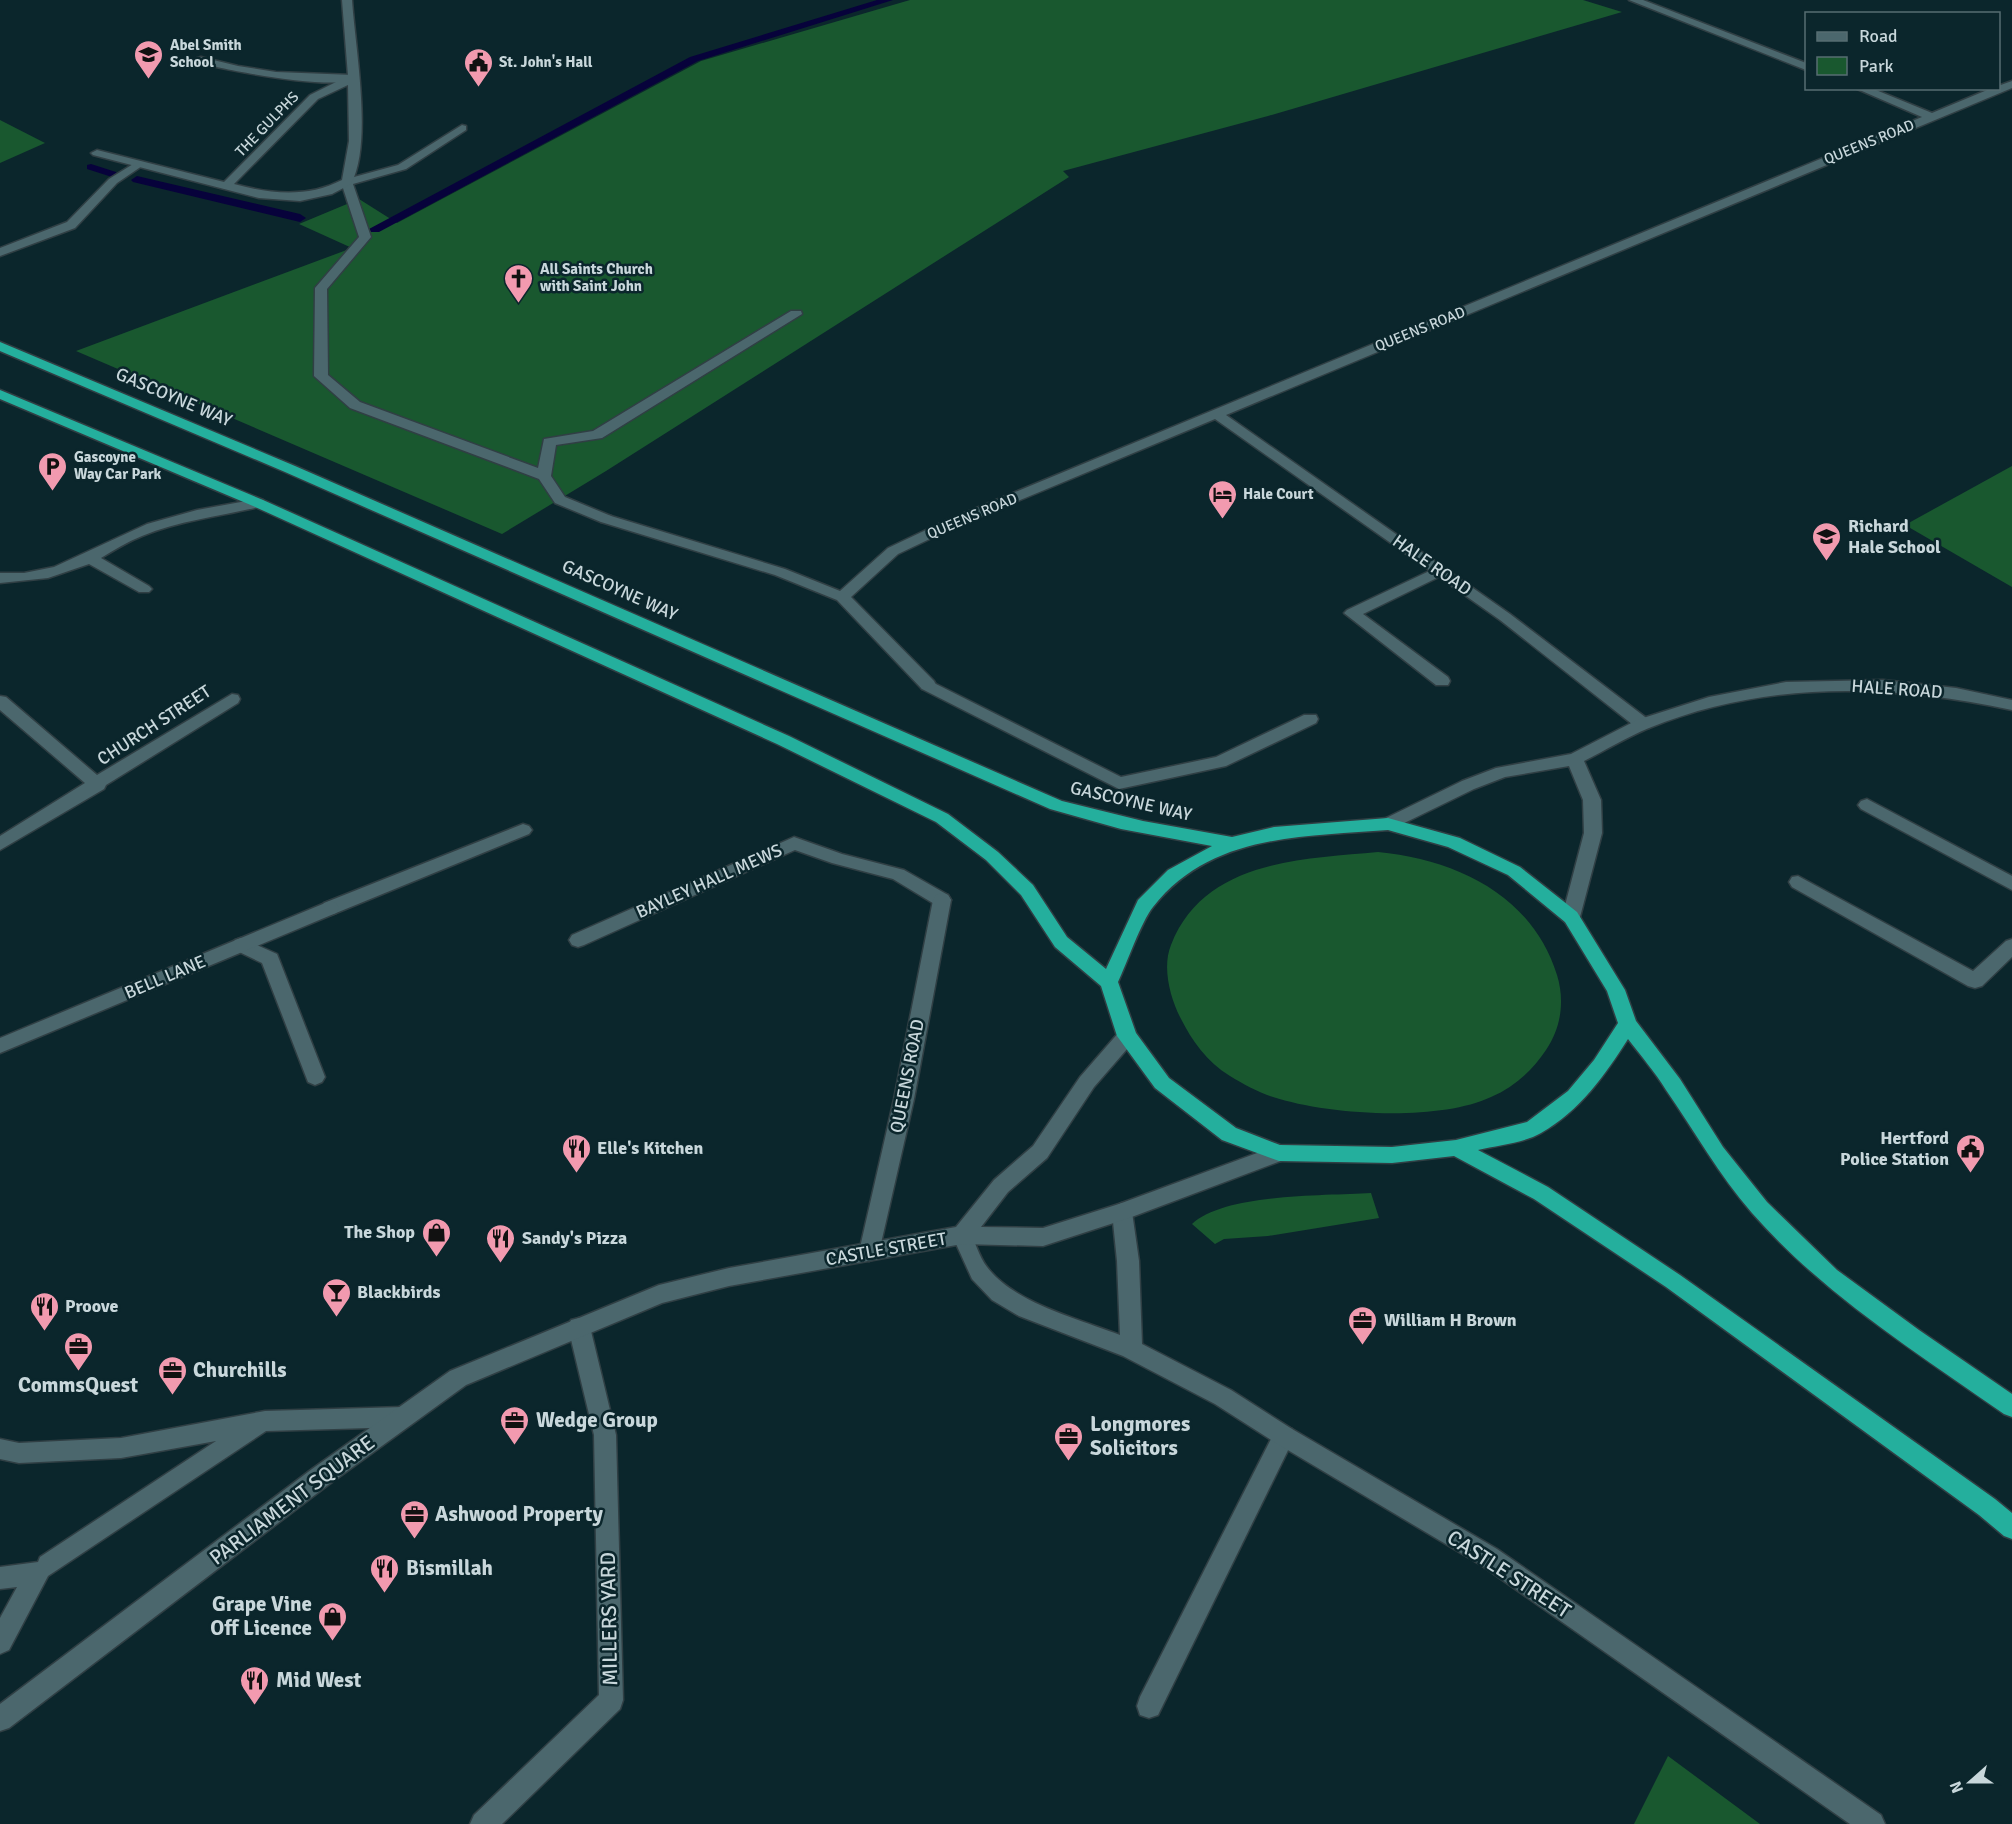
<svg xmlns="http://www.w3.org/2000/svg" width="2012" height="1824" viewBox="0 0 2012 1824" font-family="Signika,sans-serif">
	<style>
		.green { fill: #19582f }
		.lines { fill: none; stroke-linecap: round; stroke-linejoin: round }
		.stream { fill: #07023b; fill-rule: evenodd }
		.lane-casing { stroke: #303f44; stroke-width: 3 }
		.street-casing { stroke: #303f44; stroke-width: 3 }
		.secondary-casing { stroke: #303f44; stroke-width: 3 }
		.highway-casing { stroke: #303f44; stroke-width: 3 }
		.lane { fill: #4b676d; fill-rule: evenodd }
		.street { fill: #4b676d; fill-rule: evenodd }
		.secondary { fill: #4b676d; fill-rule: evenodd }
		.highway { fill: #24af9d; fill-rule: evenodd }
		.labels { text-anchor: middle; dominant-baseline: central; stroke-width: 5; stroke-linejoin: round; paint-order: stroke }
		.far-poi-label { font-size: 15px; font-weight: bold; fill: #c8d7db; stroke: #0b262c; text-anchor: start }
		.far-street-label { font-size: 15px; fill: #c8d7db; stroke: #0b262c }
		.street-label { font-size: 18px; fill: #c8d7db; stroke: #0b262c }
		.poi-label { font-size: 18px; font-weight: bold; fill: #c8d7db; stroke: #0b262c; text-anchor: start }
		.near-poi-label { font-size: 21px; font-weight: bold; fill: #c8d7db; stroke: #0b262c; text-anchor: start }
		.near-street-label { font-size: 21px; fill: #c8d7db; stroke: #0b262c }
	</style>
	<rect width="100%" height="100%" fill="#0b262c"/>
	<g class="green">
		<path d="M 910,0 L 1583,0 L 1622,12 L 1268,116 L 1063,171 L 1069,177 L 606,471 L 502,534 L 76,351 L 352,248 L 299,224 L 359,199 L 397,223 L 701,61 Z"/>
		<path d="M 0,120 L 45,143 L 0,163 Z"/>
		<path d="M 2012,466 L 2012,587 L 1905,525 Z"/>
		<path d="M 1378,852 C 1457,860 1532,895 1557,975 C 1565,1001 1561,1028 1546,1050 C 1532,1071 1514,1087 1491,1097 C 1438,1122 1328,1115 1273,1097 C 1258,1092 1243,1084 1230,1076 C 1207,1062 1192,1041 1180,1017 C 1170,997 1162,967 1171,945 C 1204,861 1300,859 1378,852 Z"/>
		<path d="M 1371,1193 L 1379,1218 L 1268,1236 L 1224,1239 L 1215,1244 L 1192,1224 C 1225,1193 1325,1196 1371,1193 Z"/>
		<path d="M 1668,1756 L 1760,1824 L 1634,1824 Z"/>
	</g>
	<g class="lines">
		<g class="stream">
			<path d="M 877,0 L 893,0 L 698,61 L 379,232 L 371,232 L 369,229 L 690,57 Z"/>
			<path d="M 91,164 L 116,172 L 118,174 L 112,177 L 87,169 L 87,165 Z"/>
			<path d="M 137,176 L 300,214 L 306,218 L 300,222 L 133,182 L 131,180 Z"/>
		</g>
		<defs>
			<g id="lane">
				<path d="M 201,57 L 238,66 L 276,72 L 353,75 L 358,78 C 341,92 222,70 197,62 L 197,58 Z"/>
				<path d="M 462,125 L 466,126 L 466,130 L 406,169 L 353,184 L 371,237 L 327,289 L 328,375 L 360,402 L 538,468 L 544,439 L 593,431 L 791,311 L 801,311 L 802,314 L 602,438 L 556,445 L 551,476 L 565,497 L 611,516 L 613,519 L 611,522 L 601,522 L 555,503 L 539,479 L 350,408 L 314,376 L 315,288 L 359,237 L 341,182 L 343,180 L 398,165 Z"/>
				<path d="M 138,161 L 142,162 L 142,166 L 117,183 L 75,228 L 0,256 L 0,248 L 67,222 L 109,179 Z"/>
				<path d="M 258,499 L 263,500 L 265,503 L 263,506 C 222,516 181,520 142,536 C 127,542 114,550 101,558 L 149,586 L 152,589 L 149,592 L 139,592 L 89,564 L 48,578 L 0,583 L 0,573 L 24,573 L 54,567 L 147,524 L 197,510 Z"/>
				<path d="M 1440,566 L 1445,568 L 1448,571 L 1445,574 L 1363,614 L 1448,677 L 1450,681 L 1448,685 L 1436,685 L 1344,613 L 1347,610 Z"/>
				<path d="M 928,680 L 1121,777 L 1216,757 L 1304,715 L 1316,715 L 1318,719 L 1316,723 L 1226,766 L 1119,789 L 922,689 L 920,685 L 922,681 Z"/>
				<path d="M 1867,799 L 2012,876 L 2012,890 L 1861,809 L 1858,805 L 1861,801 Z"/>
				<path d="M 523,824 L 529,826 L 532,830 L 529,834 L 336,913 L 330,915 L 324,913 L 321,908 L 324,903 Z"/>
				<path d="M 794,837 L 842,854 L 904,870 L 948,895 L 951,900 L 948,905 L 942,907 L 936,905 L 893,879 L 832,863 L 795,850 L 584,945 L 578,947 L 572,945 L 569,940 L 572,935 Z"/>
				<path d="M 1798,876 L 1973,971 L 2006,941 L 2012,939 L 2012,957 L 1982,986 L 1975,988 L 1968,986 L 1792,887 L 1789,882 L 1792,877 Z"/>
				<path d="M 241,938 L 277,954 L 325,1077 L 322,1082 L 315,1085 L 308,1082 L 262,963 L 235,950 L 232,945 L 235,940 Z"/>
				<path d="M 579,1318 L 587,1320 L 590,1327 L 616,1435 L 623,1700 L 620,1709 L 502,1824 L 470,1824 L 474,1815 L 599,1695 L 594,1435 L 568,1327 L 571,1320 Z"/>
				<path d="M 1284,1426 L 1292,1429 L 1295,1436 L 1158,1715 L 1149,1718 L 1140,1715 L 1137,1706 L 1140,1697 L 1276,1429 Z"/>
			</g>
			<g id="street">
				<path d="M 342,0 L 352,0 C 355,47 373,143 351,184 L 332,194 L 300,201 L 259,198 L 93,155 L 91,153 L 97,150 L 224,182 L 310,95 L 348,76 ZM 348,85 L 349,141 L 342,180 C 307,198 271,194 234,184 L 318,99 Z"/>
				<path d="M 1629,0 L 1643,0 L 1806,63 L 1806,70 Z"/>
				<path d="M 2012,81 L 2012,88 L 1226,415 L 1510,614 L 1649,720 L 1651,724 L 1649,728 L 1637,728 L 1500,620 L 1215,419 L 955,527 L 898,554 L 851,597 L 934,681 L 936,685 L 934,689 L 922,689 L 837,600 L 775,575 L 601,522 L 599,519 L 606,515 L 611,516 L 785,569 L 840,591 L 888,548 L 945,521 L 1922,117 L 1855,88 L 1871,88 L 1932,113 L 1992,88 L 1998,88 L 1998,86 Z"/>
				<path d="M 232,694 L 238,695 L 240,699 L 238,703 L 106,785 L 104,789 L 0,850 L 0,836 L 85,783 L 0,710 L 0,696 L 6,697 L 97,775 Z"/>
				<path d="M 942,893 L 948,895 L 951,900 L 914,1099 L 879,1252 L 876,1258 L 869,1261 L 862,1258 L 859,1252 L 894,1099 L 933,900 L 936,895 Z"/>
				<path d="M 330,901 L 336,903 L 339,908 L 336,913 L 0,1053 L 0,1038 Z"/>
				<path d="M 1122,1203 L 1129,1206 L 1132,1212 L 1139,1261 L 1142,1344 L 1231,1390 L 1292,1429 L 1497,1549 L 1881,1815 L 1885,1824 L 1850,1824 L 1481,1565 L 1276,1443 L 1215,1404 L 1123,1356 L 1019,1316 L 992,1300 L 972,1279 L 952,1235 L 955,1229 L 962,1226 L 969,1229 C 975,1241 979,1257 987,1267 C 1014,1303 1079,1319 1120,1335 L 1117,1261 L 1112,1212 L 1115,1206 Z"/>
				<path d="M 403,1407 L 411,1410 L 414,1417 L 411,1424 L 403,1427 L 266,1431 L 48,1576 L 9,1650 L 0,1654 L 0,1618 L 17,1587 L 0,1589 L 0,1567 L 38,1562 L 40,1557 L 216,1441 L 121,1458 L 19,1463 L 0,1459 L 0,1439 L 19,1443 L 121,1438 L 265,1411 Z"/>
			</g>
			<g id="secondary">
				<path d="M 1883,680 L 1956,688 L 2012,700 L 2012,710 C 1890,684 1767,680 1649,728 C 1627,737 1606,750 1584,761 L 1601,800 L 1602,833 L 1580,917 L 1577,922 L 1571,924 L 1565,922 L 1562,917 L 1584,833 L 1583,800 L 1569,766 L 1505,777 L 1474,789 L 1394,828 L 1382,828 L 1379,824 L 1382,820 L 1462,781 L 1496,768 L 1571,754 L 1637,720 L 1709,697 L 1786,682 Z"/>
				<path d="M 1127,1029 L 1134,1031 L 1137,1036 L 1134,1041 L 1094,1087 L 1047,1158 L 1008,1192 L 981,1227 L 1043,1228 L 1119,1204 L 1279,1145 L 1286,1147 L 1289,1153 L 1286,1159 L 1129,1218 L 1043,1246 L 962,1244 L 729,1286 L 662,1303 L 466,1385 L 328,1485 L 9,1728 L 0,1731 L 0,1704 L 312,1469 L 450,1371 L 659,1285 L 729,1268 L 956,1227 L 994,1180 L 1033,1146 L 1080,1077 L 1120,1031 Z"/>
			</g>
			<path id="highway" d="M 0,342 L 295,466 L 1062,801 L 1143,821 L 1232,837 L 1274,827 L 1388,818 L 1460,838 L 1520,867 L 1577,912 L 1625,990 L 1636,1021 L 1680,1079 L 1723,1147 L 1767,1202 L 1837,1270 L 1919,1330 L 2012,1394 L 2012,1417 L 2004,1414 C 1917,1353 1823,1294 1752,1213 C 1719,1175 1695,1132 1666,1090 C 1655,1072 1641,1056 1628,1039 C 1605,1075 1580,1111 1541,1133 C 1524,1143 1498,1145 1478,1150 L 1548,1187 L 1680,1275 L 1995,1499 L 2012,1513 L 2012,1539 L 2004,1536 L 1979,1515 L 1666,1287 L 1534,1199 L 1454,1156 L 1392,1163 L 1279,1161 L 1222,1140 L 1155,1088 L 1117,1036 L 1101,986 L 1055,947 L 1021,895 L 986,860 L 936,822 L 777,744 L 253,506 L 0,399 L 0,390 L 263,500 L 789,736 L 948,814 L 998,852 L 1033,885 L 1067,937 L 1106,969 L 1138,900 L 1168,870 L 1212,846 L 1121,829 L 1050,809 L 285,472 L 0,351 ZM 1388,830 L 1448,847 L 1508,875 L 1565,922 L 1607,991 L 1618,1023 L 1594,1060 L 1568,1091 L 1527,1122 L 1456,1140 L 1392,1147 L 1280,1145 L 1236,1128 L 1169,1078 L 1136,1033 L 1118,982 C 1127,963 1141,922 1153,907 C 1211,833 1303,837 1388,830 Z"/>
		</defs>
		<use href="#lane" class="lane-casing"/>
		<use href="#street" class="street-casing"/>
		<use href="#secondary" class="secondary-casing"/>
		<use href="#highway" class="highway-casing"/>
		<use href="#lane" class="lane"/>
		<use href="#street" class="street"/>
		<use href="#secondary" class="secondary"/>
		<use href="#highway" class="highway"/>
	</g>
	<defs>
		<symbol id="school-pin" viewBox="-11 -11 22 30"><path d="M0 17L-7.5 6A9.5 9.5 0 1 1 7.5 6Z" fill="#f29aaf" stroke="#0b262c"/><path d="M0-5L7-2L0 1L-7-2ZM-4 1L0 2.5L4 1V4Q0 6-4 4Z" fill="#111"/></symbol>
		<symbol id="civic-pin" viewBox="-11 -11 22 30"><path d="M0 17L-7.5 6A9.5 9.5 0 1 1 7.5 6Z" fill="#f29aaf" stroke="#0b262c"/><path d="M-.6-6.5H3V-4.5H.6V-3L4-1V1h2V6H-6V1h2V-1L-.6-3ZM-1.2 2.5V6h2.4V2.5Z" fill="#111"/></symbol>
		<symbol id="church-pin" viewBox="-11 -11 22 30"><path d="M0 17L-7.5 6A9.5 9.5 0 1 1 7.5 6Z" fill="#f29aaf" stroke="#0b262c"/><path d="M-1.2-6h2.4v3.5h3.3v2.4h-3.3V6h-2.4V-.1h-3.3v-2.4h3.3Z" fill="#111"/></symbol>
		<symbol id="parking-pin" viewBox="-11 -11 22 30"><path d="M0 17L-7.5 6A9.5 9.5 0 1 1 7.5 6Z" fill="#f29aaf" stroke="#0b262c"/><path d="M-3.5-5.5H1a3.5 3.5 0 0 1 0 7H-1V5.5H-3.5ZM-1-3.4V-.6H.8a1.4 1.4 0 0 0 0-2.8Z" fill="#111"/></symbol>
		<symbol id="hotel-pin" viewBox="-11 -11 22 30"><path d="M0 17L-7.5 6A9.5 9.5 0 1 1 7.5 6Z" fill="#f29aaf" stroke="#0b262c"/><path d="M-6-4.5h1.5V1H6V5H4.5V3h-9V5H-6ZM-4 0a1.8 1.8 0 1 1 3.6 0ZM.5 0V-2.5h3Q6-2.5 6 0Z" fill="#111"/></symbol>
		<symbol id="restaurant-pin" viewBox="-11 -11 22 30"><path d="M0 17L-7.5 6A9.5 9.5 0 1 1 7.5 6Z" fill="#f29aaf" stroke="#0b262c"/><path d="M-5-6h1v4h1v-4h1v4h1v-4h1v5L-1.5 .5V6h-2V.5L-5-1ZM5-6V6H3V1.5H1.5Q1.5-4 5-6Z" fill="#111"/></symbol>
		<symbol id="shop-pin" viewBox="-11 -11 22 30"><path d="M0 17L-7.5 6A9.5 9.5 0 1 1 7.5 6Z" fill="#f29aaf" stroke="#0b262c"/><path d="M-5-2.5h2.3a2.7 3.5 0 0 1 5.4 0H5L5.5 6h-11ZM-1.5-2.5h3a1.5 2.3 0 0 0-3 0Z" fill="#111"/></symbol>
		<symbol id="bar-pin" viewBox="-11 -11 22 30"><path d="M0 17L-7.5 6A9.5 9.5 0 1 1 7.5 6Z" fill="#f29aaf" stroke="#0b262c"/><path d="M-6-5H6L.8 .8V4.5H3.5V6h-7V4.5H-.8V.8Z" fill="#111"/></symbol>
		<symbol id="office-pin" viewBox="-11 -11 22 30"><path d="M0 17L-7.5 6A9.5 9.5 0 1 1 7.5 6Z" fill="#f29aaf" stroke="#0b262c"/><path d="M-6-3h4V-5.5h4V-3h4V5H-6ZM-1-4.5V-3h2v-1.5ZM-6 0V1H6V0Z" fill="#111"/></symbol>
	</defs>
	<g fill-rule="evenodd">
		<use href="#school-pin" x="132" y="38" width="33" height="45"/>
		<use href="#civic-pin" x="462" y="46" width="33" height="45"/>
		<use href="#church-pin" x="502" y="262" width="33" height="45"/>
		<use href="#parking-pin" x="36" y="450" width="33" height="45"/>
		<use href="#hotel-pin" x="1206" y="478" width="33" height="45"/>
		<use href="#school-pin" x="1810" y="520" width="33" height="45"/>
		<use href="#restaurant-pin" x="560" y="1132" width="33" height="45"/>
		<use href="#civic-pin" x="1954" y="1132" width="33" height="45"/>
		<use href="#shop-pin" x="420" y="1216" width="33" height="45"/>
		<use href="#restaurant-pin" x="484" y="1222" width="33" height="45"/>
		<use href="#bar-pin" x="320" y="1276" width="33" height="45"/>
		<use href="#restaurant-pin" x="28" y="1290" width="33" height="45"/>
		<use href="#office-pin" x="1346" y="1304" width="33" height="45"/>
		<use href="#office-pin" x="62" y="1330" width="33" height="45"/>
		<use href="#office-pin" x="156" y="1354" width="33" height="45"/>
		<use href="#office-pin" x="498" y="1404" width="33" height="45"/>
		<use href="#office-pin" x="1052" y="1420" width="33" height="45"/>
		<use href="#office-pin" x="398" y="1498" width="33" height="45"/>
		<use href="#restaurant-pin" x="368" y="1552" width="33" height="45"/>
		<use href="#shop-pin" x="316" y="1600" width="33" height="45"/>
		<use href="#restaurant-pin" x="238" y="1664" width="33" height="45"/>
	</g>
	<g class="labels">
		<g class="far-poi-label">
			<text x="170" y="45">Abel Smith<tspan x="170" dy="17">School</tspan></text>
			<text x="499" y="62">St. John's Hall</text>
			<text x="540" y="269">All Saints Church<tspan x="540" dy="17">with Saint John</tspan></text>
			<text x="74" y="457">Gascoyne<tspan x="74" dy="17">Way Car Park</tspan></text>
			<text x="1243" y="494">Hale Court</text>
		</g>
		<g class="far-street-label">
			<text transform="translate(267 124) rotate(-46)">THE GULPHS</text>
			<text transform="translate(1869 142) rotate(-22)">QUEENS ROAD</text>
			<text transform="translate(1420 329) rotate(-22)">QUEENS ROAD</text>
			<text transform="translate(972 516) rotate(-23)">QUEENS ROAD</text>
		</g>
		<g class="street-label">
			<text transform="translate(174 397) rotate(23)">GASCOYNE WAY</text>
			<text transform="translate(1432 565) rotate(35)">HALE ROAD</text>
			<text transform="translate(620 590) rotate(24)">GASCOYNE WAY</text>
			<text transform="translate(1897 689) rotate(4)">HALE ROAD</text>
			<text transform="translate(154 725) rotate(-33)">CHURCH STREET</text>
			<text transform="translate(1131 801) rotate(13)">GASCOYNE WAY</text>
			<text transform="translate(709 881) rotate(-24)">BAYLEY HALL MEWS</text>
			<text transform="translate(165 977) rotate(-23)">BELL LANE</text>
			<text transform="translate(907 1076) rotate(-79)">QUEENS ROAD</text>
			<text transform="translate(886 1249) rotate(-10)">CASTLE STREET</text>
		</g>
		<g class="poi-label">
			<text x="1848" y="526">Richard<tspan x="1848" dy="21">Hale School</tspan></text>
			<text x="1949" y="1138" text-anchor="end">Hertford<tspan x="1949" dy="21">Police Station</tspan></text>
			<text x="597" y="1148">Elle's Kitchen</text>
			<text x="415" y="1232" text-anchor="end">The Shop</text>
			<text x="522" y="1238">Sandy's Pizza</text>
			<text x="357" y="1292">Blackbirds</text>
			<text x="65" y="1306">Proove</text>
			<text x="1384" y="1320">William H Brown</text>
		</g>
		<g class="near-poi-label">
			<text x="193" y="1370">Churchills</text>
			<text x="78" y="1385" text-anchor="middle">CommsQuest</text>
			<text x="536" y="1420">Wedge Group</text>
			<text x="1090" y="1424">Longmores<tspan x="1090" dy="24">Solicitors</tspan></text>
			<text x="435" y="1514">Ashwood Property</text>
			<text x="406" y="1568">Bismillah</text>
			<text x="312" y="1604" text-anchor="end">Grape Vine<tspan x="312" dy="24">Off Licence</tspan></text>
			<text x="276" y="1680">Mid West</text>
		</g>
		<g class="near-street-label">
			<text transform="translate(292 1500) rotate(-37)">PARLIAMENT SQUARE</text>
			<text transform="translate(1509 1574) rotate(33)">CASTLE STREET</text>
			<text transform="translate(609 1619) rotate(-91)">MILLERS YARD</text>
		</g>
	</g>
	<rect x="1805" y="12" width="195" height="78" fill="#0b262c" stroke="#576d72" stroke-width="1.5"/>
	<rect x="1817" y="32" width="30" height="9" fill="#4b676d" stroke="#576d72" stroke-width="1.5"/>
	<text x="1859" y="42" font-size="18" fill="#c8d7db">Road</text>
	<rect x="1817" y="57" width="30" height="18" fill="#19582f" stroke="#576d72" stroke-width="1.5"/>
	<text x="1859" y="72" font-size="18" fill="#c8d7db">Park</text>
	<g transform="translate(1970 1782) rotate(249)" stroke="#0b262c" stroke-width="4.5" paint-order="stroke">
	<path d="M0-4.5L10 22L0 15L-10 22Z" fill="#c8d7db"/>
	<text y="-9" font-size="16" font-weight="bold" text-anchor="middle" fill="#c8d7db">N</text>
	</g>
</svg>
